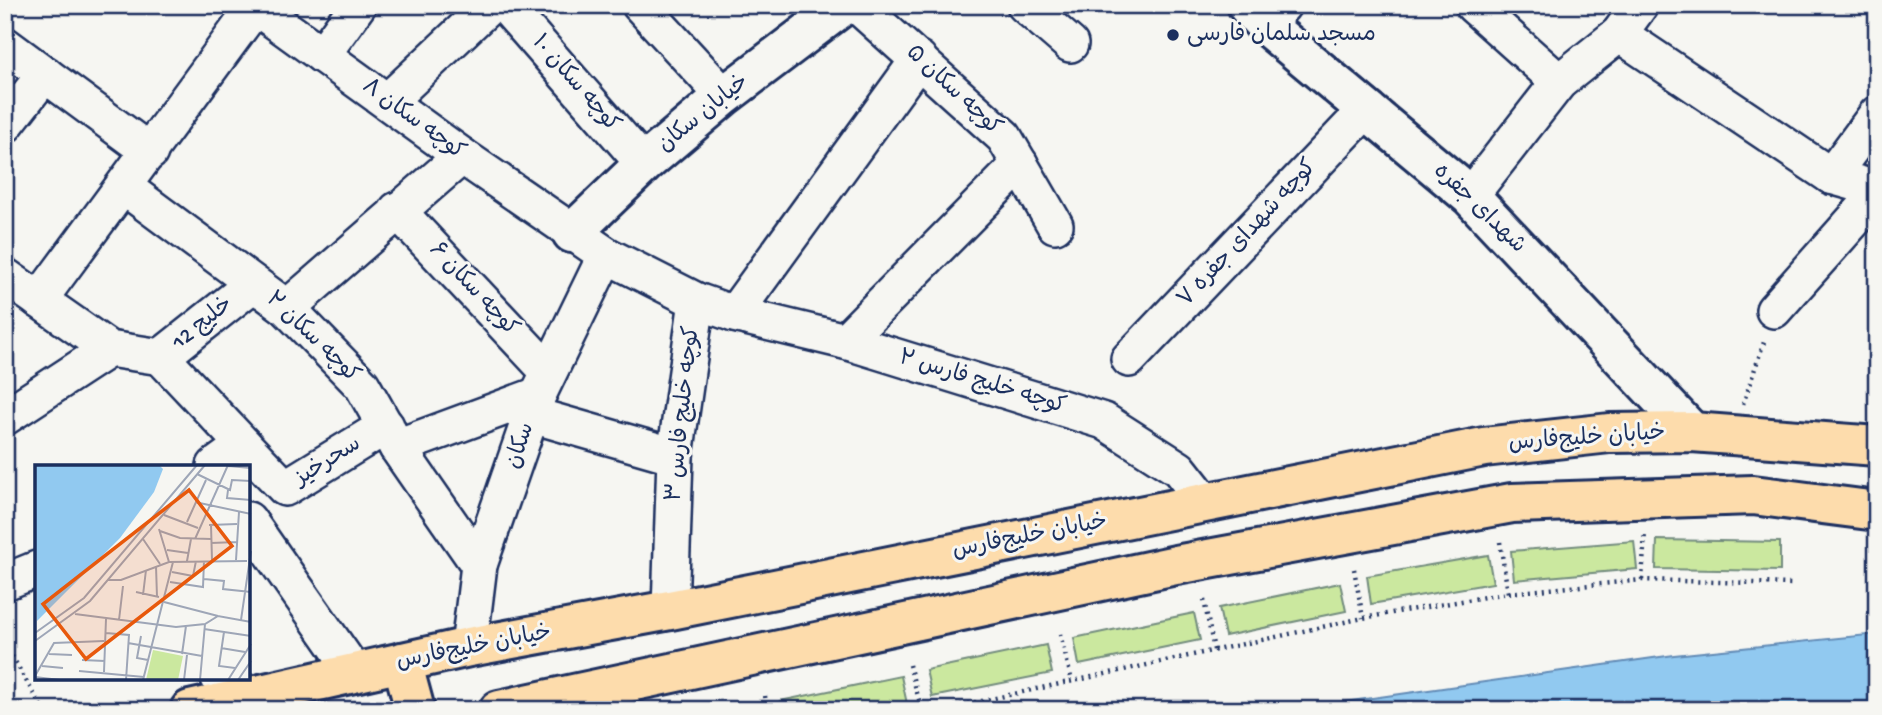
<svg xmlns="http://www.w3.org/2000/svg" width="1882" height="715" viewBox="0 0 1882 715" font-family="'Gochi Hand','Playpen Sans Arabic',sans-serif">
	<style>
		.green { fill: #cbe89f; stroke: #738c7e; stroke-width: 2 }
		.water { fill: #91c9f0; stroke: #628bb6; stroke-width: 2 }
		.lines { fill: none; stroke-linecap: round; stroke-linejoin: round }
		.minor-casing { stroke: #1b2f5e; stroke-width: 40 }
		.tertiary-casing { stroke: #1b2f5e; stroke-width: 44 }
		.primary-casing { stroke: #1b2f5e; stroke-width: 44 }
		.path { stroke: #1b2f5e; stroke-width: 4.5; stroke-dasharray: 2 5; stroke-linecap: butt }
		.minor { stroke: #f6f6f2; stroke-width: 35 }
		.tertiary { stroke: #f6f6f2; stroke-width: 38 }
		.primary { stroke: #fddcac; stroke-width: 38 }
		.poi-dot { fill: #1b2f5e; stroke: #f6f6f2; stroke-width: 2.5 }
		.labels { text-anchor: middle; dominant-baseline: central; stroke-width: 6; stroke-linejoin: round; paint-order: stroke }
		.poi-label { font-size: 23px; fill: #1b2f5e; stroke: #f6f6f2; text-anchor: start }
		.street-label { font-size: 23px; fill: #1b2f5e; stroke: #f6f6f2 }
		.inset-road { fill: none; stroke: #9ea6b7; stroke-width: 2 }
		.view { fill: #e8590c; fill-opacity: 0.15; stroke: #e8590c; stroke-width: 3.5 }
		.inset-edge { fill: none; stroke: #1b2f5e; stroke-width: 3.5 }
	</style>
	<rect width="100%" height="100%" fill="#f6f6f2"/>
	<filter id="ink" filterUnits="userSpaceOnUse"><feTurbulence type="fractalNoise" baseFrequency=".0143" numOctaves="2"/><feDisplacementMap in="SourceGraphic" scale="14" xChannelSelector="R" yChannelSelector="G"/><feConvolveMatrix kernelMatrix="1 2 1 2 8 2 1 2 1" color-interpolation-filters="sRGB"/></filter>
	<g filter="url(#ink)">
		<g class="green">
			<path d="M 1657,540 L 1780,542 L 1780,571 L 1656,569 Z"/>
			<path d="M 1634,541 L 1637,569 L 1514,580 L 1511,551 Z"/>
			<path d="M 1488,555 L 1493,583 L 1371,604 L 1367,576 Z"/>
			<path d="M 1340,583 L 1346,611 L 1225,636 L 1219,608 Z"/>
			<path d="M 1194,613 L 1200,640 L 1079,665 L 1074,638 Z"/>
			<path d="M 1046,645 L 1052,673 L 932,697 L 926,670 Z"/>
			<path d="M 901,676 L 907,704 L 878,710 L 782,710 L 780,701 Z"/>
		</g>
		<path class="water" d="M 1877,634 L 1877,710 L 1288,710 L 1674,655 Z"/>
		<g class="lines">
			<defs>
				<g id="minor">
					<path d="M 253,5 L 462,156 L 606,255 L 697,301 L 734,314 L 845,341 L 1104,421 L 1179,469 L 1205,502"/>
					<path d="M 505,5 L 644,164"/>
					<path d="M 640,5 L 724,96"/>
					<path d="M 857,5 L 1004,137 L 1055,225"/>
					<path d="M 1025,5 L 1070,44"/>
					<path d="M 1473,5 L 1559,82"/>
					<path d="M 1265,25 L 1283,5"/>
					<path d="M 1619,34 L 1831,176 L 1877,189"/>
					<path d="M 5,45 L 150,152"/>
					<path d="M 322,55 L 358,5"/>
					<path d="M 388,101 L 490,5"/>
					<path d="M 5,125 L 45,74"/>
					<path d="M 1831,176 L 1877,114"/>
					<path d="M 124,187 L 287,308 L 362,385 L 397,447 L 479,565"/>
					<path d="M 1470,196 L 1559,82 L 1619,34 L 1640,5"/>
					<path d="M 397,210 L 548,371"/>
					<path d="M 5,276 L 109,349 L 161,357 L 253,284"/>
					<path d="M 39,300 L 255,7"/>
					<path d="M 287,308 L 462,156"/>
					<path d="M 1774,310 L 1877,194"/>
					<path d="M 734,314 L 919,59"/>
					<path d="M 845,341 L 1020,164"/>
					<path d="M 161,357 L 244,445 L 215,466"/>
					<path d="M 1129,359 L 1367,109"/>
					<path d="M 532,415 L 675,456"/>
					<path d="M 5,417 L 109,349"/>
					<path d="M 244,445 L 285,488 L 386,426"/>
					<path d="M 397,447 L 538,395"/>
					<path d="M 248,520 L 355,673"/>
					<path d="M 5,582 L 37,569"/>
					<path d="M 670,610 L 675,456 L 697,301"/>
					<path d="M 469,647 L 479,565 L 538,395 L 606,255"/>
					<path d="M 219,678 L 233,700"/>
				</g>
				<g id="tertiary">
					<path d="M 1247,5 L 1265,25 L 1470,196 L 1692,432"/>
					<path d="M 572,233 L 644,164 L 724,96 L 844,5"/>
				</g>
				<g id="primary">
					<path d="M 402,662 L 415,710"/>
					<path d="M 190,710 L 469,647 L 670,610 L 1484,447 L 1610,433 L 1692,432 L 1877,446"/>
					<path d="M 499,710 L 1176,565 L 1512,503 L 1753,495 L 1877,511"/>
				</g>
			</defs>
			<use href="#minor" class="minor-casing"/>
			<use href="#tertiary" class="tertiary-casing"/>
			<use href="#primary" class="primary-casing"/>
			<g class="path">
				<path d="M 1743,404 L 1765,339"/>
				<path d="M 1500,542 L 1508,593"/>
				<path d="M 1354,569 L 1363,618"/>
				<path d="M 1642,580 L 1645,532"/>
				<path d="M 1204,600 L 1214,650"/>
				<path d="M 1060,634 L 1072,681"/>
				<path d="M 5,644 L 43,710"/>
				<path d="M 909,665 L 922,710"/>
				<path d="M 765,696 L 767,710"/>
				<path d="M 940,710 L 1363,618 L 1508,593 L 1642,580 L 1793,584"/>
			</g>
			<use href="#minor" class="minor"/>
			<use href="#tertiary" class="tertiary"/>
			<use href="#primary" class="primary"/>
		</g>
	</g>
	<circle class="poi-dot" cx="1173" cy="35" r="7"/>
	<g class="labels">
		<g class="poi-label">
			<text x="1187" y="35">مسجد سلمان فارسی</text>
		</g>
		<g class="street-label">
			<text transform="translate(575 84) rotate(49)">کوچه سکان ۱۰</text>
			<text transform="translate(953 91) rotate(43)">کوچه سکان ۵</text>
			<text transform="translate(704 114) rotate(-39)">خیابان سکان</text>
			<text transform="translate(413 120) rotate(36)">کوچه سکان ۸</text>
			<text transform="translate(1479 209) rotate(44)">شهدای جفره</text>
			<text transform="translate(1248 234) rotate(-47)">کوچه شهدای جفره ۷</text>
			<text transform="translate(473 290) rotate(47)">کوچه سکان ۶</text>
			<text transform="translate(203 324) rotate(-39)">خلیج 12</text>
			<text transform="translate(312 338) rotate(44)">کوچه سکان ۲</text>
			<text transform="translate(982 383) rotate(17)">کوچه خلیج فارس ۲</text>
			<text transform="translate(684 414) rotate(-84)">کوچه خلیج فارس ۳</text>
			<text transform="translate(1587 439) rotate(-4)">خیابان خلیج‌فارس</text>
			<text transform="translate(521 446) rotate(-71)">سکان</text>
			<text transform="translate(328 462) rotate(-32)">سحرخیز</text>
			<text transform="translate(1030 537) rotate(-11)">خیابان خلیج‌فارس</text>
			<text transform="translate(474 648) rotate(-11)">خیابان خلیج‌فارس</text>
		</g>
	</g>
	<g transform="translate(35 465)">
		<rect width="215" height="215" fill="#f6f6f2"/>
		<path d="M 118,185 L 148,191 L 143,215 L 111,215 Z" fill="#cbe89f"/>
		<path d="M 0,0 L 124,0 L 128,4 L 119,27 L 85,73 L 2,156 Z" fill="#91c9f0"/>
		<path class="inset-road" d="M 193,1 L 216,3M 162,9 L 195,25 L 197,15 L 216,16M 193,25 L 192,33 L 216,35M 160,37 L 216,49M 129,50 L 163,63M 152,57 L 171,15M 174,60 L 202,59M 176,60 L 177,95M 124,64 L 134,97M 125,66 L 145,73 L 176,74M 108,74 L 125,99M 160,74 L 193,0M 176,78 L 202,77M 132,85 L 153,88M 201,95 L 204,47M 152,96 L 156,74M 121,101 L 122,132M 137,107 L 158,111 L 161,96M 169,114 L 189,116 L 188,124 L 216,127M 73,115 L 86,115 L 134,97 L 212,96M 135,117 L 168,122 L 169,96M 101,127 L 124,132M 108,130 L 111,105M 129,137 L 183,151M 40,149 L 141,162 L 170,159 L 183,151 L 216,157M 84,155 L 88,121M 206,155 L 216,86M 169,164 L 216,171M 189,167 L 184,201 L 200,203M 0,168 L 49,133 L 162,0M 71,168 L 94,170 L 91,215M 106,171 L 102,193 L 113,195M 0,176 L 55,136 L 170,0M 93,178 L 167,191M 186,183 L 210,187M 14,189 L 37,190M 147,189 L 151,161M 47,195 L 70,196M 7,201 L 28,203M 44,206 L 109,212M 69,207 L 71,154M 0,211 L 19,178 L 69,176M 0,212 L 25,215M 108,215 L 138,97M 149,215 L 152,190M 165,215 L 170,159M 193,215 L 216,179M 203,215 L 216,196"/>
		<path class="view" d="M 154,25 L 197,81 L 51,194 L 8,139 Z"/>
		<rect width="215" height="215" class="inset-edge"/>
	</g>
	<rect width="1882" height="715" fill="none" stroke="#f6f6f2" stroke-width="28"/>
	<rect x="14" y="14" width="1854" height="687" fill="none" stroke="#1b2f5e" stroke-width="2.5" filter="url(#ink)"/>
</svg>
